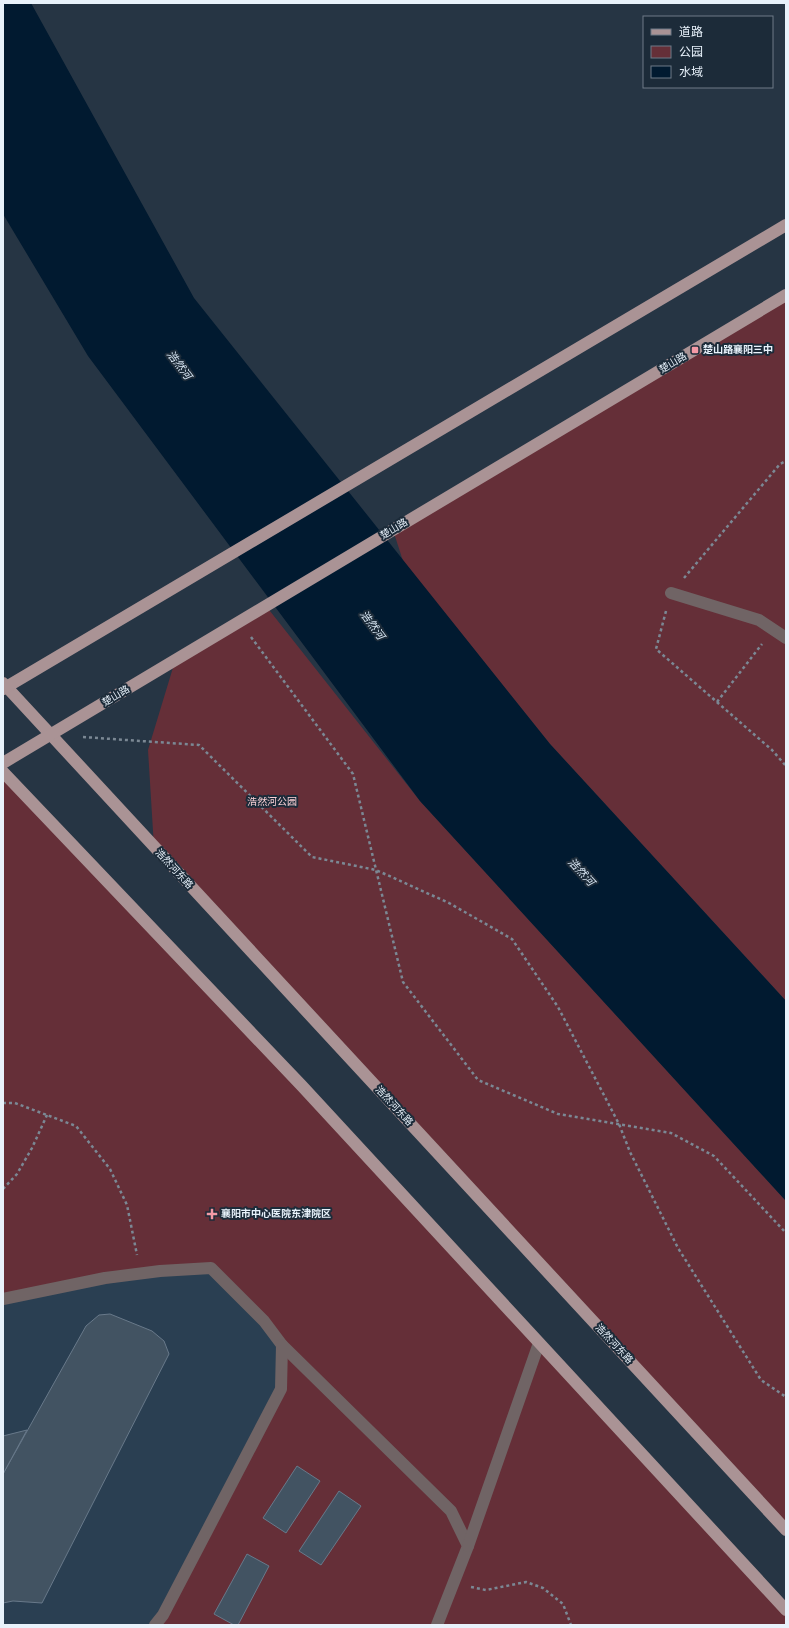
<svg xmlns="http://www.w3.org/2000/svg" width="789" height="1628" viewBox="0 0 789 1628" font-family="'Fira Sans Condensed','Noto Sans SC',sans-serif">
	<style>
		.built { fill: #2a3f52 }
		.green { fill: #652f38 }
		.water { fill: #011a30 }
		.building { fill: #425362; stroke: #68798a }
		.lines { fill: none; stroke-linecap: round; stroke-linejoin: round }
		.path { stroke: #7b8894; stroke-width: 2.5; stroke-dasharray: 3 3; stroke-linecap: butt }
		.minor { stroke: #706465; stroke-width: 12 }
		.major { stroke: #aa9395; stroke-width: 12 }
		.poi-dot { fill: #f49aa6; stroke: #1c2b39; stroke-width: 1.5 }
		.labels { text-anchor: middle; dominant-baseline: central; stroke-width: 4; stroke-linejoin: round; paint-order: stroke }
		.poi-label { font-size: 10px; font-weight: bold; fill: #e8f2fb; stroke: #1c2b39; text-anchor: start }
		.street-label { font-size: 10px; fill: #e8f2fb; stroke: #1c2b39 }
		.park-label { font-size: 10px; fill: #fbd1d5; stroke: #1c2b39 }
		.water-label { font-size: 11px; font-style: italic; fill: #d6e4f1; stroke: #1c2b39 }
	</style>
	<rect width="100%" height="100%" fill="#263544"/>
	<path class="built" d="M 3,772 L 786,1625 L 3,1625 Z"/>
	<g class="green">
		<path d="M 786,295 L 786,1001 L 550,744 L 403,561 L 393,530 Z"/>
		<path d="M 266,606 L 420,801 L 786,1201 L 786,1530 L 154,847 L 148,750 L 175,661 Z"/>
		<path d="M 3,772 L 786,1610 L 786,1625 L 155,1625 L 281,1389 L 282,1345 L 211,1268 L 3,1299 Z"/>
	</g>
	<path class="water" d="M 3,3 L 31,3 L 194,298 L 550,744 L 786,1001 L 786,1201 L 420,801 L 88,356 L 3,214 Z"/>
	<g class="building">
		<path d="M 110,1314 L 152,1331 L 164,1341 L 169,1354 L 42,1603 L 13,1601 L 3,1603 L 3,1474 L 86,1326 L 99,1315 Z"/>
		<path d="M 27,1430 L 3,1474 L 3,1436 Z"/>
		<path d="M 297,1466 L 320,1481 L 286,1533 L 263,1518 Z"/>
		<path d="M 339,1491 L 361,1506 L 321,1565 L 299,1551 Z"/>
		<path d="M 247,1554 L 269,1566 L 238,1625 L 234,1625 L 214,1614 Z"/>
	</g>
	<g class="lines">
		<g class="path">
			<path d="M 684,578 L 780,464 L 786,461"/>
			<path d="M 666,611 L 656,649 L 772,750 L 786,766"/>
			<path d="M 251,637 L 353,774 L 403,982 L 478,1080 L 558,1114 L 671,1133 L 714,1156 L 786,1233"/>
			<path d="M 717,702 L 762,644"/>
			<path d="M 83,737 L 199,745 L 312,857 L 376,870 L 449,903 L 512,939 L 558,1007 L 619,1124 L 630,1152 L 678,1248 L 761,1380 L 786,1397"/>
			<path d="M 3,1103 L 15,1103 L 76,1126 L 110,1169 L 127,1205 L 137,1255"/>
			<path d="M 3,1189 L 17,1174 L 32,1148 L 47,1115"/>
			<path d="M 471,1587 L 486,1590 L 526,1582 L 543,1588 L 563,1604 L 571,1625"/>
		</g>
		<g class="minor">
			<path d="M 671,593 L 759,620 L 786,638"/>
			<path d="M 3,1299 L 105,1278 L 160,1271 L 211,1268 L 264,1321 L 282,1345 L 281,1389 L 163,1615 L 155,1625"/>
			<path d="M 282,1345 L 451,1511 L 468,1546 L 437,1625"/>
			<path d="M 468,1546 L 539,1343"/>
		</g>
		<g class="major">
			<path d="M 3,683 L 786,1530"/>
			<path d="M 3,689 L 786,225"/>
			<path d="M 3,763 L 786,295"/>
			<path d="M 3,772 L 302,1086 L 786,1610"/>
		</g>
	</g>
	<g class="poi-dot">
		<rect x="691" y="346" width="8" height="8" rx="2"/>
		<path d="M210 1208h4v4h4v4h-4v4h-4v-4h-4v-4h4z"/>
	</g>
	<g class="labels">
		<g class="poi-label">
			<text x="703" y="350">楚山路襄阳三中</text>
			<text x="221" y="1214">襄阳市中心医院东津院区</text>
		</g>
		<g class="street-label">
			<text transform="translate(673 363) rotate(-31)">楚山路</text>
			<text transform="translate(394 529) rotate(-31)">楚山路</text>
			<text transform="translate(116 696) rotate(-31)">楚山路</text>
			<text transform="translate(174 869) rotate(47)">浩然河东路</text>
			<text transform="translate(394 1106) rotate(47)">浩然河东路</text>
			<text transform="translate(614 1344) rotate(47)">浩然河东路</text>
		</g>
		<g class="park-label">
			<text x="272" y="802">浩然河公园</text>
		</g>
		<g class="water-label">
			<text transform="translate(179 365) rotate(53)">浩然河</text>
			<text transform="translate(372 625) rotate(54)">浩然河</text>
			<text transform="translate(581 872) rotate(47)">浩然河</text>
		</g>
	</g>
	<rect width="789" height="1628" fill="none" stroke="#e8f2fb" stroke-width="8"/>
	<rect x="643" y="16" width="130" height="72" fill="#1c2b39" stroke="#6e7b87"/>
	<rect x="651" y="29" width="20" height="6" fill="#aa9395" stroke="#6e7b87"/>
	<text x="679" y="36" font-size="12" fill="#e8f2fb">道路</text>
	<rect x="651" y="46" width="20" height="12" fill="#652f38" stroke="#6e7b87"/>
	<text x="679" y="56" font-size="12" fill="#e8f2fb">公园</text>
	<rect x="651" y="66" width="20" height="12" fill="#011a30" stroke="#6e7b87"/>
	<text x="679" y="76" font-size="12" fill="#e8f2fb">水域</text>
</svg>
